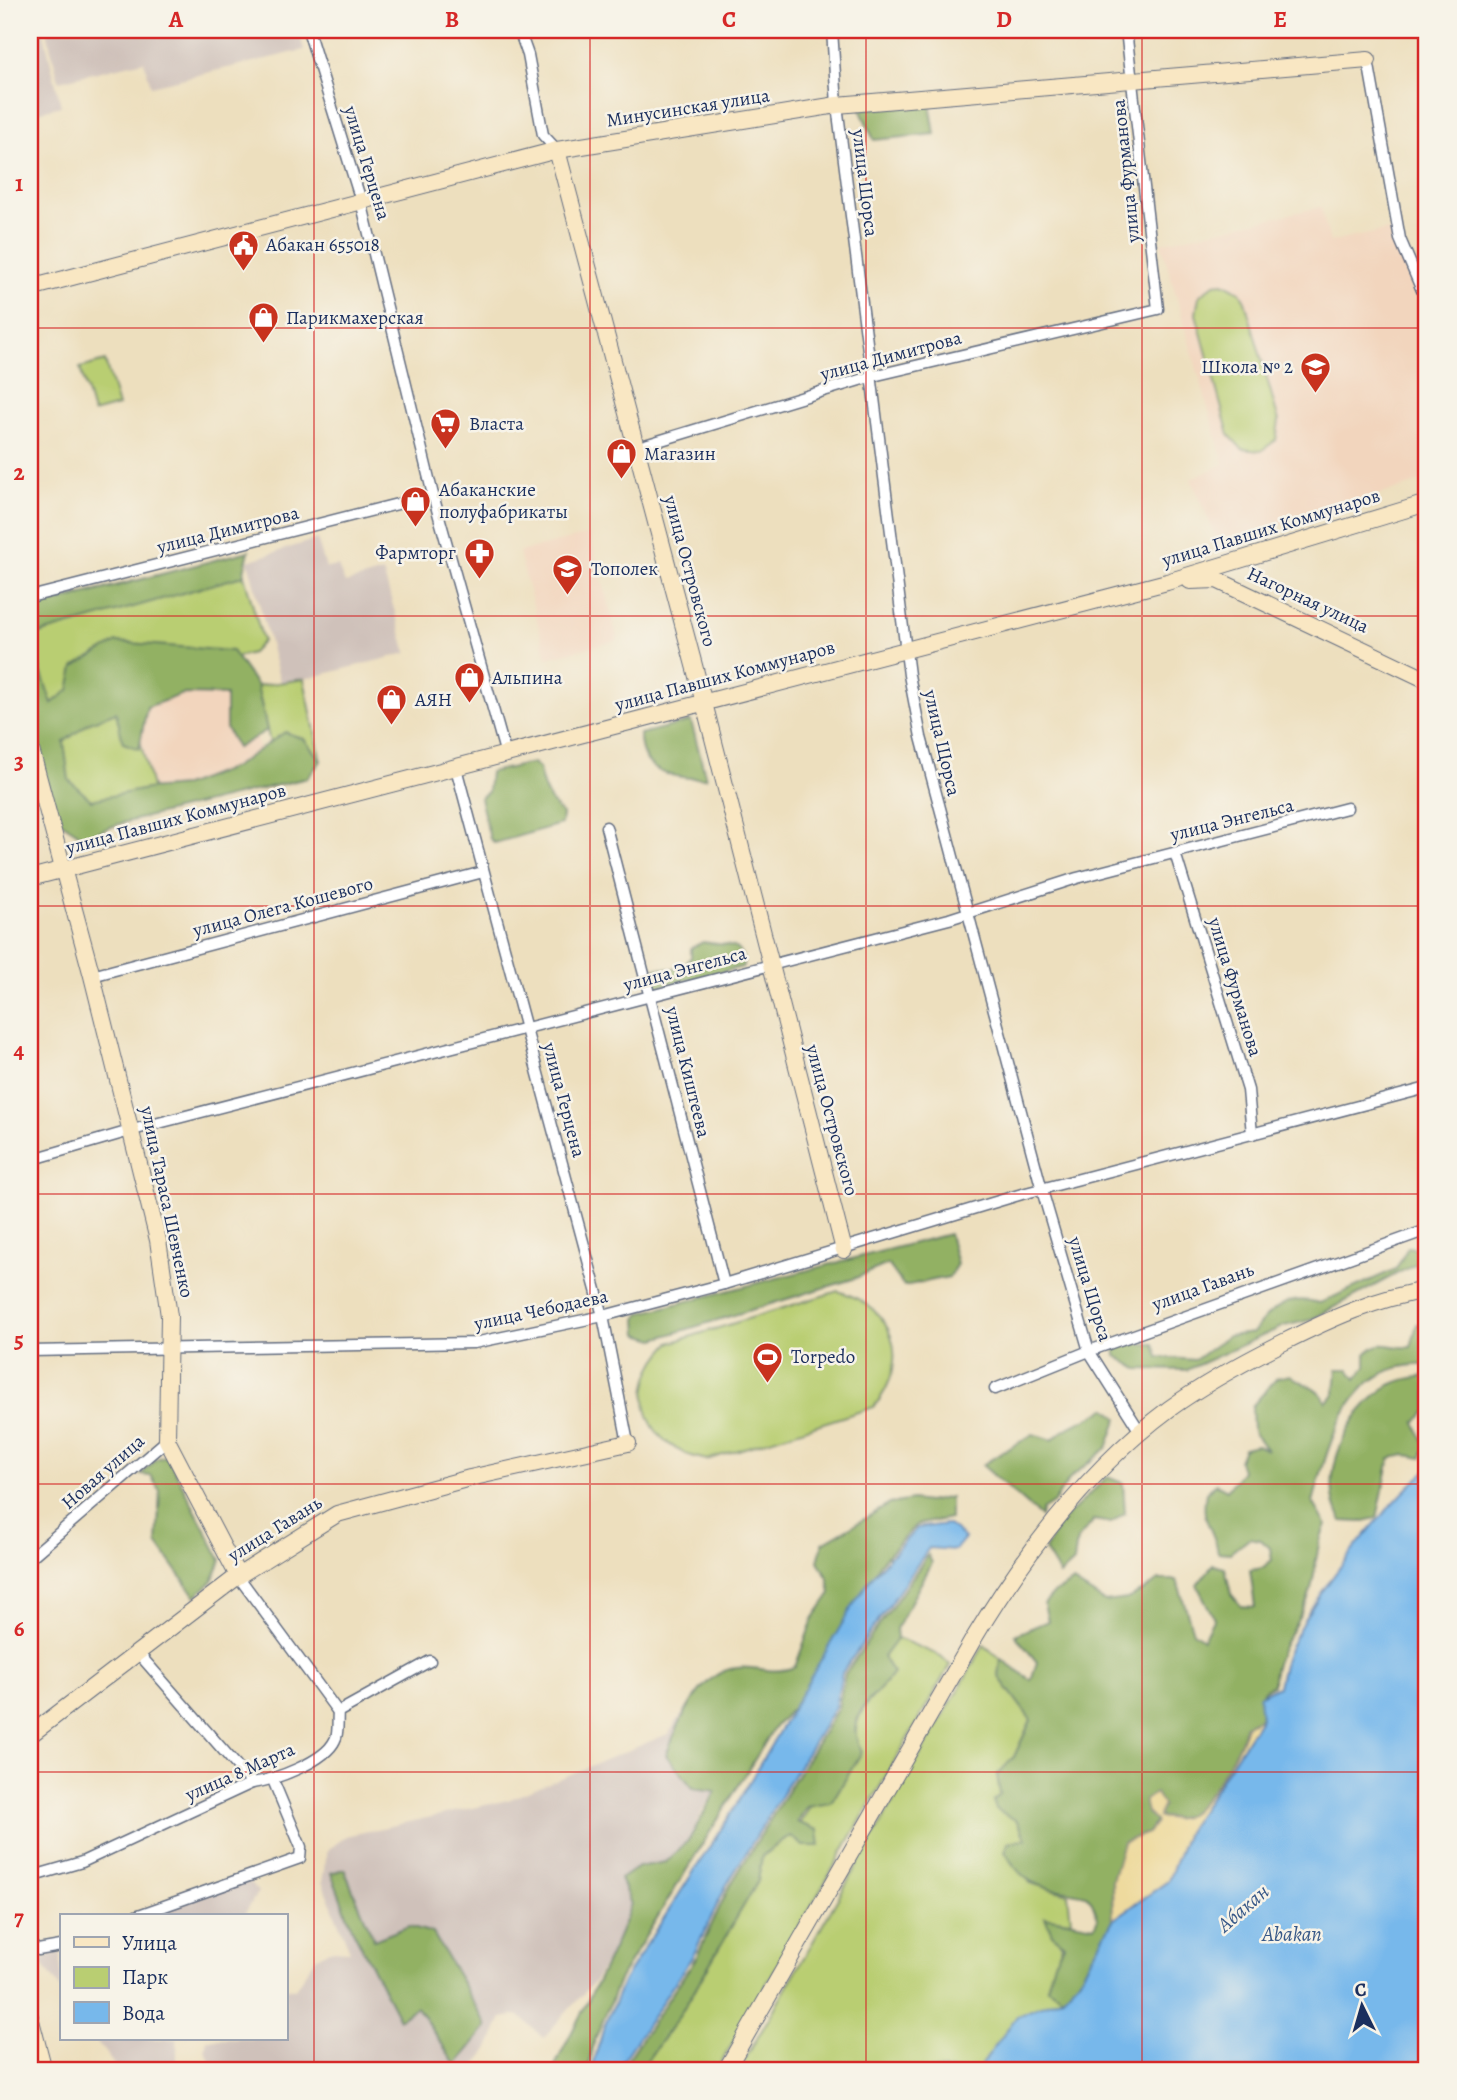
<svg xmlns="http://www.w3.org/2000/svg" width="1457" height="2100" viewBox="0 0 1457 2100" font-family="Alegreya,serif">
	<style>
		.built { fill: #f2d5bd }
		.industrial { fill: #cfc1ba }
		.green { fill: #b9ce72; stroke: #6a7e68; stroke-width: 2 }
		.forest { fill: #92b164; stroke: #567061; stroke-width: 2 }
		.sand { fill: #eeda9e; stroke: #84847e; stroke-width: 2 }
		.water { fill: #77b8eb; stroke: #4974a4; stroke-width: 2 }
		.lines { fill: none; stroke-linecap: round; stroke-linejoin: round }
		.street-casing { stroke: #646d80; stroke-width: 13 }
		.secondary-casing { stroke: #646d80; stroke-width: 18 }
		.street { stroke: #fff; stroke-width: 10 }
		.secondary { stroke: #f9e7c3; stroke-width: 16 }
		.grid { fill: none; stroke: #d62828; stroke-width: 2; stroke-opacity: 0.55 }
		.labels { text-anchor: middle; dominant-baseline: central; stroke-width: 5; stroke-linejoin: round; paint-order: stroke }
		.street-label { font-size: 19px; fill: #1b2f5e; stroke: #f7f3e8 }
		.poi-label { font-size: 19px; fill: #1b2f5e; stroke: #f7f3e8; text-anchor: start }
		.water-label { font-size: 21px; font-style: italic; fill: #375888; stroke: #f7f3e8 }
		.neatline { fill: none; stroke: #d62828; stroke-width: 2.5 }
		.grid-label { font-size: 23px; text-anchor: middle; font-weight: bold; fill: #d62828 }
	</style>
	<rect width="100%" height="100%" fill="#f7f3e8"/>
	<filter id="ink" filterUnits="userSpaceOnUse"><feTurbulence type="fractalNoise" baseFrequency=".0143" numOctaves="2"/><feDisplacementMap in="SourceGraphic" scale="14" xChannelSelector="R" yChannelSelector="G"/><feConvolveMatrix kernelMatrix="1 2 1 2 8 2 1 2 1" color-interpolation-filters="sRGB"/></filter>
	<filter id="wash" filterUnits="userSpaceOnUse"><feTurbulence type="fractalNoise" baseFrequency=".00686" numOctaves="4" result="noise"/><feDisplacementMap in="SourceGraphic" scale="28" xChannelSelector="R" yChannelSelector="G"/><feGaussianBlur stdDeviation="1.57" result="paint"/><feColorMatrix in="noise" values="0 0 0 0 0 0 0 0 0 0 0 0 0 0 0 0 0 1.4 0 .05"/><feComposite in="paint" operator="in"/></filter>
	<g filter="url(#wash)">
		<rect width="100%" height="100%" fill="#eddfbe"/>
		<g class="built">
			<path d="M 1321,207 L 1330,242 L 1389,230 L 1427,324 L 1427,480 L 1219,544 L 1191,479 L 1224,464 L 1161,243 Z"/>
			<path d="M 590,534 L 618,640 L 547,658 L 519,552 Z"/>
			<path d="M 235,658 L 267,779 L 65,829 L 34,714 Z"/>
		</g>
		<g class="industrial">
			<path d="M 30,30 L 43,30 L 61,106 L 30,114 Z"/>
			<path d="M 46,30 L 299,30 L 304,50 L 151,86 L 144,61 L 59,81 Z"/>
			<path d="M 317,539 L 326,568 L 338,566 L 345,583 L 383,572 L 407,653 L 281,685 L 248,561 Z"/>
			<path d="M 698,1692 L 728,1772 L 702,1811 L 689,1840 L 666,1863 L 638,1867 L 631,1904 L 618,1941 L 594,1982 L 543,2038 L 519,2015 L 502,2018 L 489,2048 L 472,2070 L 215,2070 L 205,2050 L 207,2039 L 285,2039 L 285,1988 L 295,1989 L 315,1958 L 329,1950 L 350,1951 L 322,1882 L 327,1851 L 346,1836 L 508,1800 L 668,1734 Z"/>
			<path d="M 248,1880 L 258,1892 L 243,1916 L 144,1916 Z"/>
			<path d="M 61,1952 L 61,1990 L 42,1963 L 44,1958 Z"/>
			<path d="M 95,2039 L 177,2039 L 177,2070 L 118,2070 Z"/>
		</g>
		<g class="green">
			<path d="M 1223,283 L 1240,292 L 1245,301 L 1279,421 L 1276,440 L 1261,451 L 1242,449 L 1229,435 L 1196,314 L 1199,296 L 1214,284 Z"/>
			<path d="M 105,361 L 118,406 L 93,413 L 80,368 Z"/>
			<path d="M 238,555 L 263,641 L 252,653 L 126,686 L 154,795 L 65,817 L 30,694 L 30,607 Z"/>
			<path d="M 304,679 L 321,761 L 304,739 L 285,732 L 270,743 L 257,686 Z"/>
			<path d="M 838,1291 C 895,1308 912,1360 874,1407 L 707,1460 C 643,1448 625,1389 670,1343 Z"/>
			<path d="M 897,1638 L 941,1656 L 950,1665 L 717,2070 L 640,2070 L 680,2015 L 758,1881 L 762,1856 C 774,1849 778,1841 791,1836 L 855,1739 C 857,1702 875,1700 893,1673 L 883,1657 Z"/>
			<path d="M 984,1645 L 1001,1659 L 999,1677 L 1031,1720 L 1014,1757 L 1009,1761 L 1017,1820 L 1026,1840 L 1008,1843 L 1030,1883 L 1068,1894 L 1071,1921 L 1046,1918 L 1062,1945 L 1047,1987 L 1063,1997 L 1017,2016 L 978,2070 L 739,2070 Z"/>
		</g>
		<g class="forest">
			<path d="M 930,103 L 935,134 L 874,140 L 860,109 Z"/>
			<path d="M 249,551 L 243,576 L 35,635 L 38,663 L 52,703 L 69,690 L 74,667 L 117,642 L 232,651 L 257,686 L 267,730 L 237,748 L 226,728 L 226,695 L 183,694 L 147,707 L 139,749 L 123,743 L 116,712 L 90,722 L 64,742 L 69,780 L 91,800 L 146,789 L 184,786 L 234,767 L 285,732 L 304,739 L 321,761 L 307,778 L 122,823 L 84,837 L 55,818 L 30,713 L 30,609 Z"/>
			<path d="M 691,721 L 706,778 C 673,779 639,774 640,734 Z"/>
			<path d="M 533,763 L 539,768 C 542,788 548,800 562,814 L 561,824 L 495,843 L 490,839 L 480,798 L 488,792 L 490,772 Z"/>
			<path d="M 703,942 C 722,946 746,941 743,967 L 656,987 L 651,984 L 654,968 C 671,968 681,974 691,957 L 691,948 Z"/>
			<path d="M 949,1234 L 957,1264 L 949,1277 L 904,1286 L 888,1264 L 853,1279 L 655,1339 L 638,1334 L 637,1319 L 641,1313 Z"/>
			<path d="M 1408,1247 L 1420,1249 L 1421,1261 L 1310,1320 L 1284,1326 L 1187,1370 L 1138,1369 L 1116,1356 L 1115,1344 L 1154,1344 L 1158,1357 L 1195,1360 L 1228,1336 L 1253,1333 C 1270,1308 1289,1294 1320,1303 L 1396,1269 Z"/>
			<path d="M 1417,1324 L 1427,1326 L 1427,1365 C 1348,1360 1329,1443 1313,1502 L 1326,1524 C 1315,1549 1317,1564 1311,1589 C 1303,1623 1272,1648 1273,1685 C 1256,1693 1260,1701 1261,1718 L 1246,1725 C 1241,1747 1205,1808 1185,1816 C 1176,1820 1168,1818 1158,1817 L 1148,1833 L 1123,1843 L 1112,1881 L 1113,1920 L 1079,1980 L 1063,1997 L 1047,1987 L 1054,1961 L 1065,1944 L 1052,1934 L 1045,1917 L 1094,1926 L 1098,1918 L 1092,1902 L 1086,1895 C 1046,1885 1029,1894 1005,1852 L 1008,1843 L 1026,1839 L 1017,1821 L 996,1809 L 993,1801 L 1000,1794 L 997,1775 L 1014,1757 L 1031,1720 L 999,1677 L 1001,1659 L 1031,1680 L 1037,1662 L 1015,1635 L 1048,1621 L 1044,1604 L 1056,1591 L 1073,1582 L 1105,1602 L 1127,1599 L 1144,1591 L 1158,1580 L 1177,1580 L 1193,1632 L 1203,1639 L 1214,1618 L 1197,1585 L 1213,1565 L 1225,1568 L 1231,1594 L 1241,1606 L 1255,1607 L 1250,1570 L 1262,1568 L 1272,1560 L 1270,1548 L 1261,1540 L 1249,1538 L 1230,1553 L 1218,1552 C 1213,1525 1200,1523 1206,1493 L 1216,1484 L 1227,1490 L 1242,1471 L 1239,1460 L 1244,1448 L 1257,1445 L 1267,1450 L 1253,1432 L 1252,1406 L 1277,1378 L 1290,1375 C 1303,1385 1318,1385 1326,1402 L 1335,1394 L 1337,1369 L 1349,1369 L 1356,1379 L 1366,1366 L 1366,1354 C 1383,1336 1390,1350 1411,1347 Z"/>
			<path d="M 1427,1376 L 1427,1412 L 1415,1422 L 1425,1445 L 1422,1458 L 1406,1455 L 1390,1458 L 1377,1518 L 1360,1522 L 1342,1521 C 1315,1479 1349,1408 1390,1385 C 1402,1379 1414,1377 1427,1376 Z"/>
			<path d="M 1106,1408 L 1118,1418 L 1107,1448 L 1071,1477 L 1053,1503 L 1042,1510 L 1041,1517 L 982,1465 L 1033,1434 L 1052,1440 C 1068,1424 1088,1421 1106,1408 Z"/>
			<path d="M 167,1456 L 221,1560 L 212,1582 L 195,1596 L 157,1543 L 160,1491 L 151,1476 L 141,1475 L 156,1459 Z"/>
			<path d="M 1107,1477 L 1123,1483 L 1125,1513 L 1111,1523 L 1094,1520 L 1077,1540 L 1074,1562 L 1060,1575 L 1045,1550 L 1061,1522 Z"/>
			<path d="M 950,1497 L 950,1518 L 916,1525 L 880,1563 L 812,1686 L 774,1728 L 620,1978 L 595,2040 L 587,2070 L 553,2070 C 579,2015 611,1962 631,1904 L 620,1879 L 638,1867 L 666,1862 L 689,1840 L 716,1791 L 693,1788 L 666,1755 C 677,1726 700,1671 736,1668 C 760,1665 768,1676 795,1667 L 813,1619 L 831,1593 L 828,1578 L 818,1561 L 823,1543 L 890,1504 L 912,1500 L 928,1502 Z"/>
			<path d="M 928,1555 L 932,1563 L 896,1629 L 897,1638 L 883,1657 L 893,1673 C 875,1701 841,1712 862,1752 L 831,1803 L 807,1807 L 797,1822 L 818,1830 L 820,1846 L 803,1846 L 791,1836 C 778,1841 774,1849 762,1856 L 758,1881 L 680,2015 L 640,2070 L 621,2070 L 697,1956 L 728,1889 L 838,1708 L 845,1674 Z"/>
			<path d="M 344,1869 L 374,1940 L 409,1926 L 433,1933 L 487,2026 L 456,2065 L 417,2007 L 399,2019 L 353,1930 L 331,1873 Z"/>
		</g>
		<path class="sand" d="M 1261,1718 L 1187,1832 L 1168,1881 L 1113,1920 L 1112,1881 L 1123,1842 L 1148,1833 L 1156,1822 L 1147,1813 L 1144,1800 L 1156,1793 L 1163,1805 L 1158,1817 C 1168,1818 1176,1820 1185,1816 C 1205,1807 1241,1747 1246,1725 Z"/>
		<g class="water">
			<path d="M 1427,1470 L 1427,2070 L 978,2070 L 1017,2016 L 1063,1997 L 1079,1980 L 1113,1920 L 1168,1881 L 1187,1832 L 1261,1718 L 1259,1696 L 1278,1686 C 1281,1674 1283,1661 1289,1649 C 1314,1593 1381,1511 1427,1470 Z"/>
			<path d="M 947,1524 L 965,1538 L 955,1550 L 929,1548 L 842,1673 L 835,1707 L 726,1886 L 694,1954 L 617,2070 L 591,2070 L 604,2027 L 624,1980 L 732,1812 L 853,1605 L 874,1574 L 917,1528 Z"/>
		</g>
	</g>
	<g filter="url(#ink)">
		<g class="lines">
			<defs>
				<g id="street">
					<path d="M 308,30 L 361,201 L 433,495 L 506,755"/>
					<path d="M 519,30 L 528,55 L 543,135 L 557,150"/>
					<path d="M 832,30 L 837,105 L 909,675 L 921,737 L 1042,1190 L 1089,1351 L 1141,1433"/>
					<path d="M 1368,60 L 1400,239 L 1427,302"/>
					<path d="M 635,448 L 873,376 L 1158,309 L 1126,30"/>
					<path d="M 30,597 L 433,495"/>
					<path d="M 456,768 L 603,1316 L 628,1443"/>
					<path d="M 606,827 L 724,1284"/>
					<path d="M 1175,853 L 1248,1090 L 1252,1134"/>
					<path d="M 92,976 L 483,872"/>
					<path d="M 30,1160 L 147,1126 L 949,919 L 1077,878 L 1347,808"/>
					<path d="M 30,1351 L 474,1343 L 603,1316 L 724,1284 L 1022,1194 L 1427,1088"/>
					<path d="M 995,1389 L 1089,1351 L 1427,1230"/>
					<path d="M 30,1558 L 167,1440"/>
					<path d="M 238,1576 L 338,1712"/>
					<path d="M 138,1653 L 252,1783"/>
					<path d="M 30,1877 L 82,1862 L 252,1783 C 274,1780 325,1762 335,1740 C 339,1734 337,1720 338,1712 L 430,1661"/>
					<path d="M 136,1916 L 300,1858 L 301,1847 L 273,1780"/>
					<path d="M 30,1945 L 38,1950 L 61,1946"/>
				</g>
				<g id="secondary">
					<path d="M 557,150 L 704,703 L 844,1250"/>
					<path d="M 30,288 L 557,150 L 837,105 L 1368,60"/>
					<path d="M 1190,581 L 1217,580 L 1427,680"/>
					<path d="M 30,746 L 92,976 L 158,1240 L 169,1316 L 167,1440 L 238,1576"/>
					<path d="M 30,878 L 1167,582 L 1427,503"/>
					<path d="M 30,1735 L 238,1576 L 337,1514 L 470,1478 L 628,1443"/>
					<path d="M 30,2017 L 44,2070"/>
					<path d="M 726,2070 L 974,1638 C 1025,1553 1088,1469 1169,1409 C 1205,1383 1244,1362 1284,1342 C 1330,1319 1376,1298 1427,1290"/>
				</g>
			</defs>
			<use href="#street" class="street-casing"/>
			<use href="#secondary" class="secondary-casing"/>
			<use href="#street" class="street"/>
			<use href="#secondary" class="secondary"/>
		</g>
	</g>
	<path class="grid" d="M 314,30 L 314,2070M 590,30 L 590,2070M 866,30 L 866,2070M 1142,30 L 1142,2070M 30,328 L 1427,328M 30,616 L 1427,616M 30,906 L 1427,906M 30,1194 L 1427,1194M 30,1484 L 1427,1484M 30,1772 L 1427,1772"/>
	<defs>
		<symbol id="civic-pin" viewBox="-11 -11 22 30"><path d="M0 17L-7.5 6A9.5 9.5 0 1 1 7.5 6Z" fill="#c8321e" stroke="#f7f3e8"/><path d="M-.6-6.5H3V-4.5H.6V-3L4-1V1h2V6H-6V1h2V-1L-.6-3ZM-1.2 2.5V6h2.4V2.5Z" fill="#fff"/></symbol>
		<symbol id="shop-pin" viewBox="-11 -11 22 30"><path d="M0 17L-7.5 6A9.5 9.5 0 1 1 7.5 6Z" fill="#c8321e" stroke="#f7f3e8"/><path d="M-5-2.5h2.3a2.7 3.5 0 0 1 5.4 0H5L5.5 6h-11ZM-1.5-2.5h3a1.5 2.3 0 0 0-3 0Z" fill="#fff"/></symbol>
		<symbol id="school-pin" viewBox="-11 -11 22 30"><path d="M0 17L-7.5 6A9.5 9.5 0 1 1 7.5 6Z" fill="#c8321e" stroke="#f7f3e8"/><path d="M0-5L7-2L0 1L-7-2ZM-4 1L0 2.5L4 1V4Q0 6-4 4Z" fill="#fff"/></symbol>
		<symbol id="supermarket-pin" viewBox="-11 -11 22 30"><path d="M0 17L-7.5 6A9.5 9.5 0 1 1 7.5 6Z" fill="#c8321e" stroke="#f7f3e8"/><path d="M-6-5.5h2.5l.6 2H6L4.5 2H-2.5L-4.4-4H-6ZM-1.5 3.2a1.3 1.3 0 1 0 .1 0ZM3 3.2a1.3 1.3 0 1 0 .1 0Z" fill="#fff"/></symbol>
		<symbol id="pharmacy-pin" viewBox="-11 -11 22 30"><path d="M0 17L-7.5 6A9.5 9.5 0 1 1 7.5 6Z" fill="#c8321e" stroke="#f7f3e8"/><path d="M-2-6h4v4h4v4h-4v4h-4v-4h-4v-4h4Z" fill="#fff"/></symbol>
		<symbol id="stadium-pin" viewBox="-11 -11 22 30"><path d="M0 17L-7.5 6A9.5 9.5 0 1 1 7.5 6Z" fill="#c8321e" stroke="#f7f3e8"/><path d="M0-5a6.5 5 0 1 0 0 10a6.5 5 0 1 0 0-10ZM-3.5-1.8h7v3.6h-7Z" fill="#fff"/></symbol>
	</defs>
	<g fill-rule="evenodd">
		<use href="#civic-pin" x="226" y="228" width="35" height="47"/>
		<use href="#shop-pin" x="246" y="300" width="35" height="47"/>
		<use href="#school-pin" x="1298" y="350" width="35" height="47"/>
		<use href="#supermarket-pin" x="428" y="406" width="35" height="47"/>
		<use href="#shop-pin" x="604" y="436" width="35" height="47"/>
		<use href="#shop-pin" x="398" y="484" width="35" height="47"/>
		<use href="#pharmacy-pin" x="462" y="536" width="35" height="47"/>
		<use href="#school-pin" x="550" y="552" width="35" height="47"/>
		<use href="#shop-pin" x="452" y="660" width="35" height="47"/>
		<use href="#shop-pin" x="374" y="682" width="35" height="47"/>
		<use href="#stadium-pin" x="750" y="1340" width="35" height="47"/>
	</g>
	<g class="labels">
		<g class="street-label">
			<text transform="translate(688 108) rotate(-9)">Минусинская улица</text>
			<text transform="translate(367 163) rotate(73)">улица Герцена</text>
			<text transform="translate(1126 171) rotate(-96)">улица Фурманова</text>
			<text transform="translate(865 183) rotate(83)">улица Щорса</text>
			<text transform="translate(891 356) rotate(-15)">улица Димитрова</text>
			<text transform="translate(1271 528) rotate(-17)">улица Павших Коммунаров</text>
			<text transform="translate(228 530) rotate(-14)">улица Димитрова</text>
			<text transform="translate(690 571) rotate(75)">улица Островского</text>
			<text transform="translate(1308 600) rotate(25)">Нагорная улица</text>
			<text transform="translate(725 676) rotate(-15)">улица Павших Коммунаров</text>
			<text transform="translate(942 743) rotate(77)">улица Щорса</text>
			<text transform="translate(176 819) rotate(-15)">улица Павших Коммунаров</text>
			<text transform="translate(1232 820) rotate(-14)">улица Энгельса</text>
			<text transform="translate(283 907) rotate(-15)">улица Олега Кошевого</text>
			<text transform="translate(685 969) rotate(-15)">улица Энгельса</text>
			<text transform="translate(1235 987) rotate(73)">улица Фурманова</text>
			<text transform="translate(688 1072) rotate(76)">улица Киштеева</text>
			<text transform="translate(564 1100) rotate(75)">улица Герцена</text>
			<text transform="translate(832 1120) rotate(75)">улица Островского</text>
			<text transform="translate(167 1202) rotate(78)">улица Тараса Шевченко</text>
			<text transform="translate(1203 1287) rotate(-20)">улица Гавань</text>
			<text transform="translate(1090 1289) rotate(73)">улица Щорса</text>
			<text transform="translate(541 1310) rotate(-12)">улица Чебодаева</text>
			<text transform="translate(103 1472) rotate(-41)">Новая улица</text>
			<text transform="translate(275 1529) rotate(-32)">улица Гавань</text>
			<text transform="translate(240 1772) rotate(-24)">улица 8 Марта</text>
		</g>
		<g class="poi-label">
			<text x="266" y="245">Абакан 655018</text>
			<text x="286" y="318">Парикмахерская</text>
			<text x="1293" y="367" text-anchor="end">Школа № 2</text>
			<text x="469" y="424">Власта</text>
			<text x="644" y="454">Магазин</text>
			<text x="439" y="490">Абаканские<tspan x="439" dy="22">полуфабрикаты</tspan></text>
			<text x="456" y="553" text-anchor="end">Фармторг</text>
			<text x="591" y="569">Тополек</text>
			<text x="492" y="678">Альпина</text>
			<text x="415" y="700">АЯН</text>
			<text x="791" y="1357">Torpedo</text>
		</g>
		<g class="water-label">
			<text transform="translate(1243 1908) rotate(-41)">Абакан</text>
			<text x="1292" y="1934">Abakan</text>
		</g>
	</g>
	<rect width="1457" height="2100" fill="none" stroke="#f7f3e8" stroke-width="77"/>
	<rect x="60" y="1914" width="228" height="126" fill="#f7f3e8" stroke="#9fa5b1" stroke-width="2"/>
	<rect x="74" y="1937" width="35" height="10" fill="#f9e7c3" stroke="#9fa5b1" stroke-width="2"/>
	<text x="122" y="1950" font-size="21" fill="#1b2f5e">Улица</text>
	<rect x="74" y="1967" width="35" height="21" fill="#b9ce72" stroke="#9fa5b1" stroke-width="2"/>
	<text x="122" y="1984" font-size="21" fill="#1b2f5e">Парк</text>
	<rect x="74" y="2002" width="35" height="21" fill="#77b8eb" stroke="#9fa5b1" stroke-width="2"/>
	<text x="122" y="2020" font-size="21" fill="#1b2f5e">Вода</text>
	<g transform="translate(1362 2006) rotate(355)" stroke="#f7f3e8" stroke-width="5" paint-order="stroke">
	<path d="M0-5L12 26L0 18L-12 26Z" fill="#1b2f5e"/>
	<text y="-10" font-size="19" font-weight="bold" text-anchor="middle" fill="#1b2f5e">С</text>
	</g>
	<rect x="38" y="38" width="1380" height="2024" class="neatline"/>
	<g class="grid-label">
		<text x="176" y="27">A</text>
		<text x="452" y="27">B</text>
		<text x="729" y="27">C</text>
		<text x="1004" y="27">D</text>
		<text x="1280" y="27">E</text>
		<text x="19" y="191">1</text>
		<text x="19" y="480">2</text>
		<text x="19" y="769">3</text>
		<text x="19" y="1058">4</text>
		<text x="19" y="1347">5</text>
		<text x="19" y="1636">6</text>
		<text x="19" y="1925">7</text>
	</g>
</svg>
